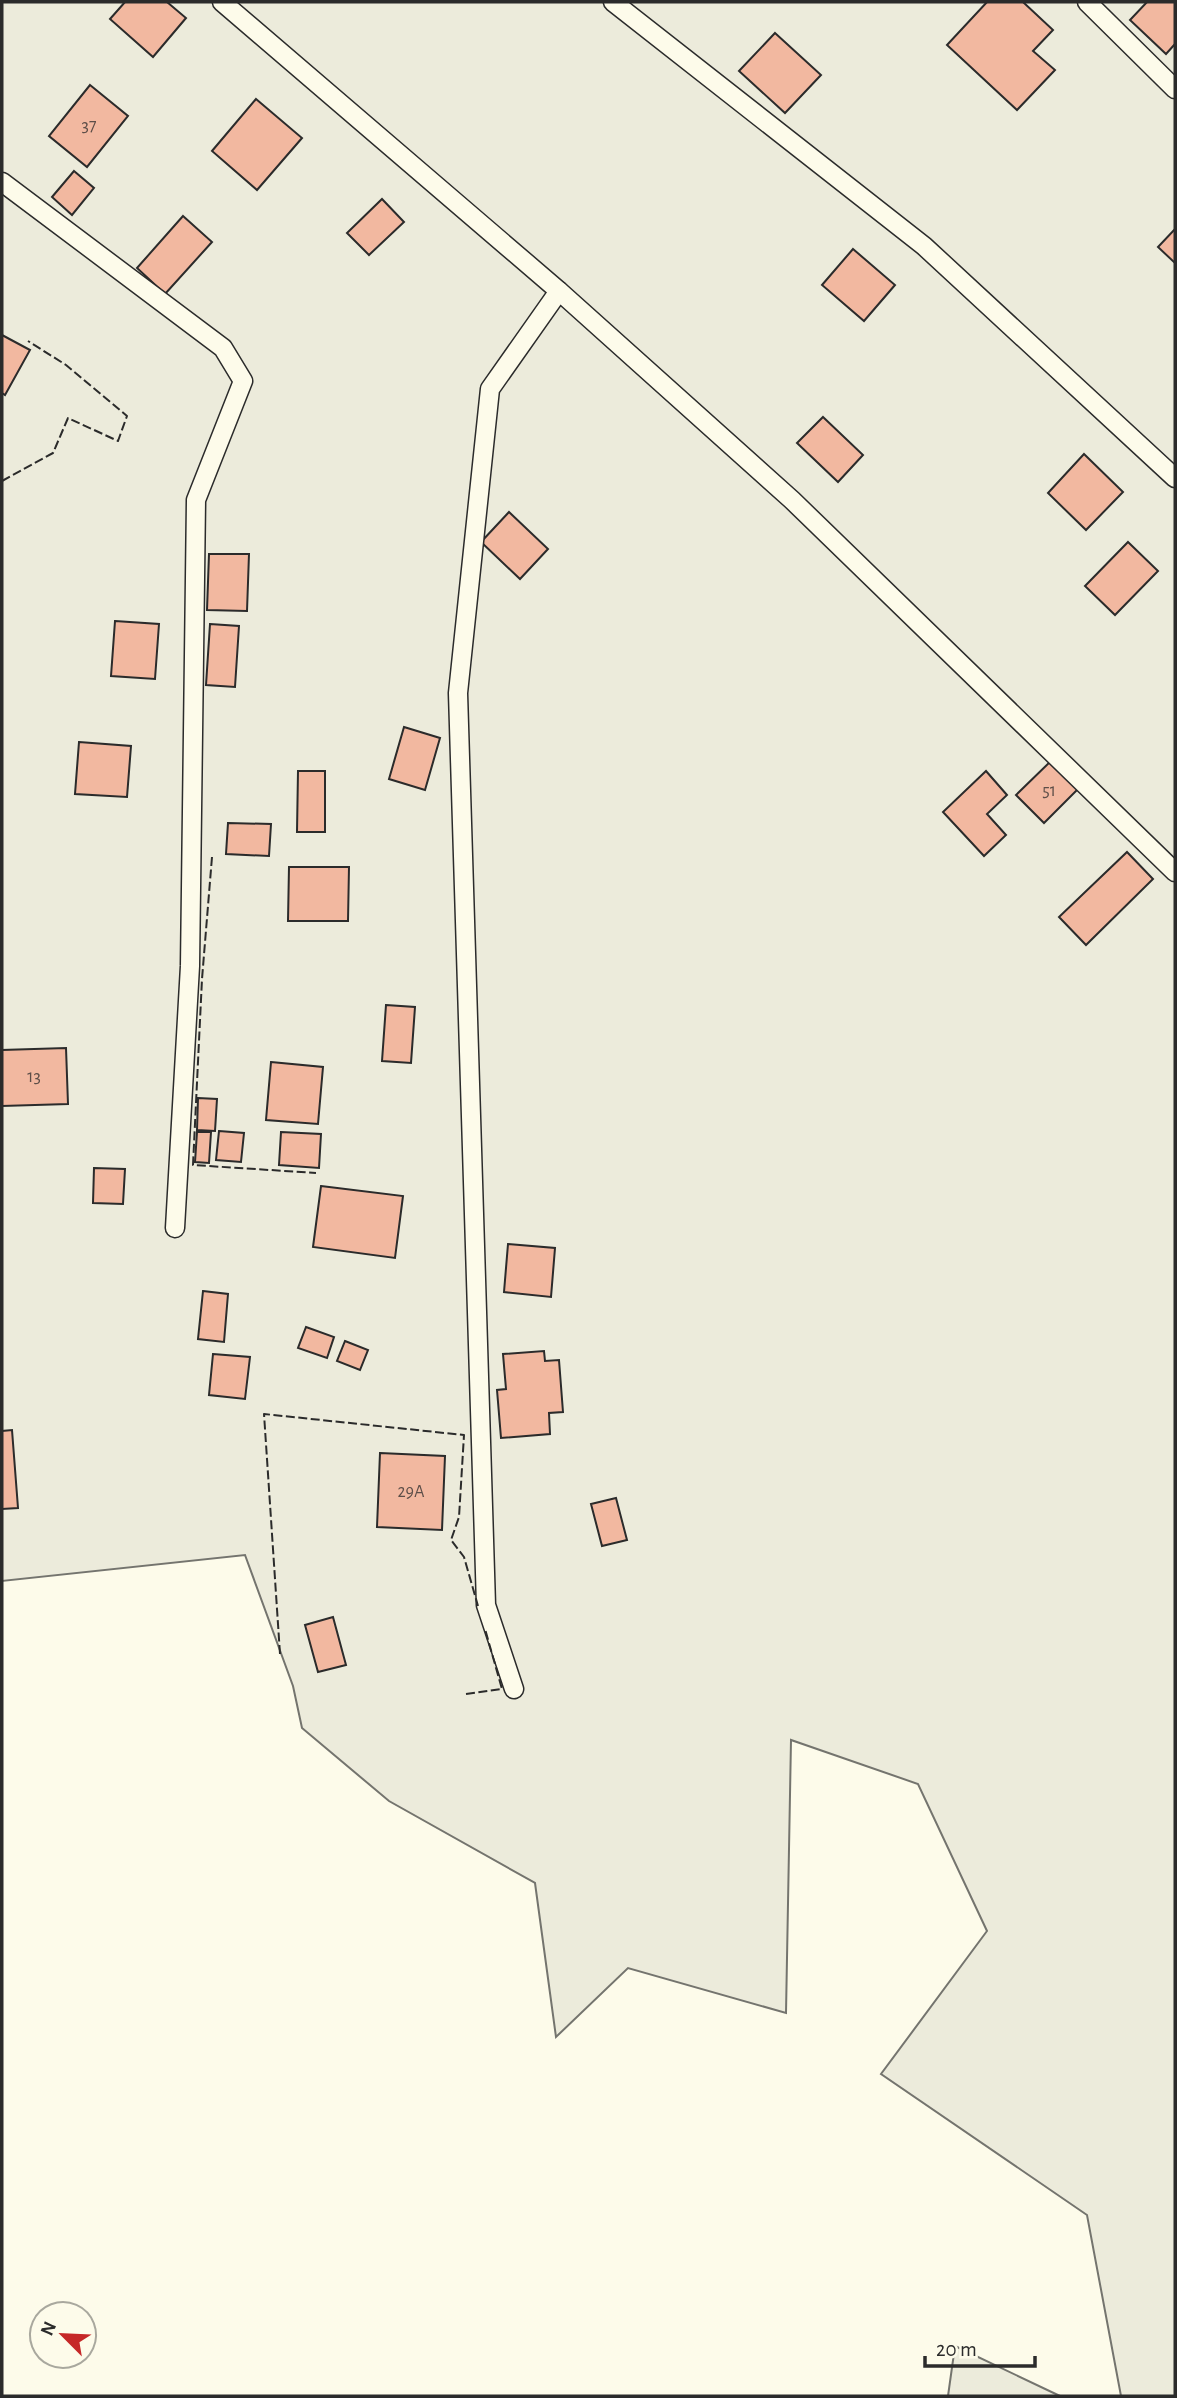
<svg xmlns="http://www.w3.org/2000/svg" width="1177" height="2398" viewBox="0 0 1177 2398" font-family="'Alegreya Sans',sans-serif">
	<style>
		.green { fill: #ecebdb; stroke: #74746e; stroke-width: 2 }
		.building { fill: #f2b8a0; stroke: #2b2b2b; stroke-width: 2 }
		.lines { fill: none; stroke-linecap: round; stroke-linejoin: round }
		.service-casing { stroke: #2b2b2b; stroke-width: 21 }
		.service { stroke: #fdfbea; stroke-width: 18 }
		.fence { stroke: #2b2b2b; stroke-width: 2; stroke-dasharray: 9 3.5; stroke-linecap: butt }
		.labels { text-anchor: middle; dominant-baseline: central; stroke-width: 5; stroke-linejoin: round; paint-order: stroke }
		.number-label { font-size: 18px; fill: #5d4e48 }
	</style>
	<rect width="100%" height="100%" fill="#fdfbea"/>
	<g class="green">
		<path d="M 2,2 L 1175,2 L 1175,2396 L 1121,2396 L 1087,2215 L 881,2074 L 987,1931 L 918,1784 L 791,1740 L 786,2013 L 628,1968 L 556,2037 L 535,1883 L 389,1801 L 302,1728 L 293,1686 L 245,1555 L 2,1581 Z"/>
		<path d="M 955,2346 L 1060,2396 L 948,2396 Z"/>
	</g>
	<g class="building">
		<path d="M 125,2 L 167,2 L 186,18 L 153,57 L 110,19 Z"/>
		<path d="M 987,2 L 1023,2 L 1053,30 L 1033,51 L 1055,70 L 1017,110 L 947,45 Z"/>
		<path d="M 1147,2 L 1175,2 L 1175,44 L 1166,54 L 1130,20 Z"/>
		<path d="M 775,33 L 821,75 L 785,113 L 739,71 Z"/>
		<path d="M 90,85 L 128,116 L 87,167 L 49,136 Z"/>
		<path d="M 256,99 L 302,138 L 257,190 L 212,151 Z"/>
		<path d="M 74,171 L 94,188 L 72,215 L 52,197 Z"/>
		<path d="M 382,199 L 404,222 L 369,255 L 347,233 Z"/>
		<path d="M 183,216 L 212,242 L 165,294 L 137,268 Z"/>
		<path d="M 1175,229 L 1175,263 L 1158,247 Z"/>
		<path d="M 853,249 L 895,285 L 864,321 L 822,285 Z"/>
		<path d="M 2,335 L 30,350 L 5,395 L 2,393 Z"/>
		<path d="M 823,417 L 863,455 L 838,482 L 797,443 Z"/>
		<path d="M 1084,454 L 1123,492 L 1086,530 L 1048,493 Z"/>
		<path d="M 509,512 L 548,549 L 520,579 L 481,542 Z"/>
		<path d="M 1128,542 L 1158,571 L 1115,615 L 1085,586 Z"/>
		<path d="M 209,554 L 249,554 L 247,611 L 207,610 Z"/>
		<path d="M 115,621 L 159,624 L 155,679 L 111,676 Z"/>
		<path d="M 210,624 L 239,626 L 235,687 L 206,685 Z"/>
		<path d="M 404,727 L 440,738 L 425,790 L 389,779 Z"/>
		<path d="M 79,742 L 131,746 L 127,797 L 75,794 Z"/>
		<path d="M 1054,758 L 1081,786 L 1044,823 L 1016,795 Z"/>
		<path d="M 298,771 L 325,771 L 325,832 L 297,832 Z"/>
		<path d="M 986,771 L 1007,795 L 987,814 L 1006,835 L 984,856 L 943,812 Z"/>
		<path d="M 228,823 L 271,824 L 269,856 L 226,854 Z"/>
		<path d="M 1127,852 L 1153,879 L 1086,945 L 1059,917 Z"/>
		<path d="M 289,867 L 349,867 L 348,921 L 288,921 Z"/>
		<path d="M 386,1005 L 415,1007 L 411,1063 L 382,1061 Z"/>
		<path d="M 66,1048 L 68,1104 L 2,1106 L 2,1050 Z"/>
		<path d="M 271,1062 L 323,1067 L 318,1124 L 266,1120 Z"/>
		<path d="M 198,1098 L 217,1099 L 215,1131 L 197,1130 Z"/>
		<path d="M 219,1131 L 244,1133 L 241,1162 L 216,1160 Z"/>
		<path d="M 197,1132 L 211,1132 L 209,1163 L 195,1162 Z"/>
		<path d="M 281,1132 L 321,1134 L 319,1168 L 279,1165 Z"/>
		<path d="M 94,1168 L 125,1169 L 123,1204 L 93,1203 Z"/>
		<path d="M 321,1186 L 403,1196 L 395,1258 L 313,1247 Z"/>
		<path d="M 508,1244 L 555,1248 L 551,1297 L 504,1292 Z"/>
		<path d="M 203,1291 L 228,1294 L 224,1342 L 198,1339 Z"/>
		<path d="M 306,1327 L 334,1337 L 327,1358 L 298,1348 Z"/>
		<path d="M 345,1341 L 368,1350 L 360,1370 L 337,1361 Z"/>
		<path d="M 544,1351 L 545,1361 L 559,1360 L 563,1412 L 549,1413 L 550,1434 L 501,1438 L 497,1390 L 506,1389 L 503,1354 Z"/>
		<path d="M 213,1354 L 250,1357 L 245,1399 L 209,1395 Z"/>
		<path d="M 12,1430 L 18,1508 L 2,1509 L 2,1431 Z"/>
		<path d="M 380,1453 L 445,1456 L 442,1530 L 377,1527 Z"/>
		<path d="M 616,1498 L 627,1540 L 602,1546 L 591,1504 Z"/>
		<path d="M 333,1617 L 346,1665 L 318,1672 L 305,1625 Z"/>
	</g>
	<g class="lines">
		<defs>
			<g id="service">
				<path d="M 222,2 L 559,291 L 792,500 L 1175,872"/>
				<path d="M 613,2 L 924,246 L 1175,478"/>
				<path d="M 1087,2 L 1175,89"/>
				<path d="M 2,182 L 223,348 L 243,381 L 196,500 L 190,966 L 175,1228"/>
				<path d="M 514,1689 L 486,1605 L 458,693 L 490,389 L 559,291"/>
			</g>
		</defs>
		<use href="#service" class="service-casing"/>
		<use href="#service" class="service"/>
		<g class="fence">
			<path d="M 2,481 L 53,453 L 68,418 L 118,441 L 127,416 L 66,365 L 28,341"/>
			<path d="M 212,857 L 202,979 L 193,1165 L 316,1173"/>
			<path d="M 280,1654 L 264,1414 L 464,1435 L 459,1517 L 451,1540 L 464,1557 L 478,1606"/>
			<path d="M 466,1694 L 502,1689 L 485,1629"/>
		</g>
	</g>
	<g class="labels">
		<g class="number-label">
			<text x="89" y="126">37</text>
			<text x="1049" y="791">51</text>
			<text x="34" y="1077">13</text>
			<text x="411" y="1492">29А</text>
		</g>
	</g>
	<rect width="1177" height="2398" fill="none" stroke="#2b2b2b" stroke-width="7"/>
	<g transform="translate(63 2335) rotate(294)"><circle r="33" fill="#fdfbea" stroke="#a9a89e" stroke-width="2"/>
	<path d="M0-5L12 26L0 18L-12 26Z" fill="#c62828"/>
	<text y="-10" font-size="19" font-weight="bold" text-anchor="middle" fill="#2b2b2b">N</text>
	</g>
	<path d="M925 2356v10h110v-10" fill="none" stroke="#2b2b2b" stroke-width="3.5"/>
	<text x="936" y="2356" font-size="21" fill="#2b2b2b" stroke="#fdfbea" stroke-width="5" paint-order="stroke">20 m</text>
</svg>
